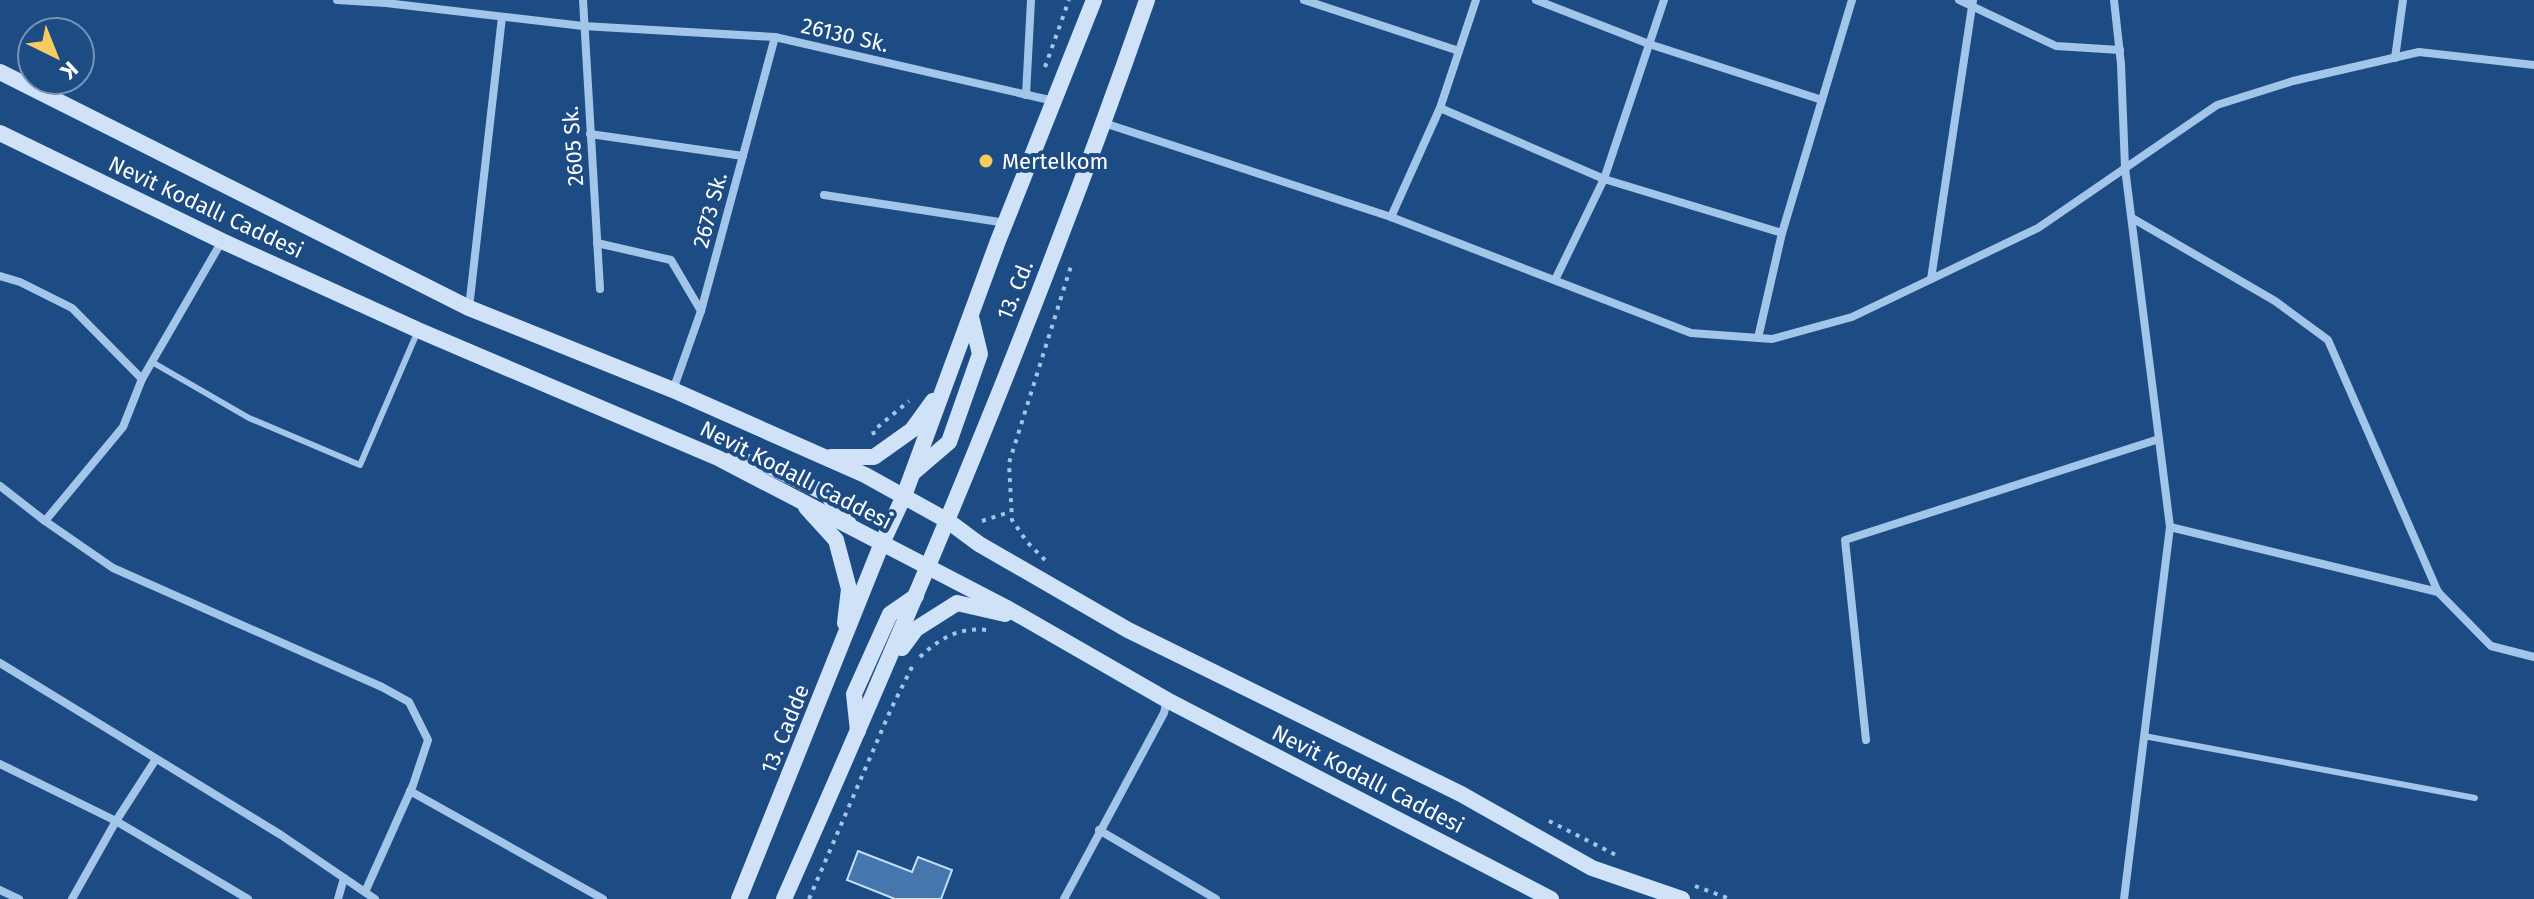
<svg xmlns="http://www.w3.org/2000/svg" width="2534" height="899" viewBox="0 0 2534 899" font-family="'Fira Sans',sans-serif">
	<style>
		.building { fill: #4576ad; stroke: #c8dff8; stroke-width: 2 }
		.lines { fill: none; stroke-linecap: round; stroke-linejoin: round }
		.path { stroke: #a3c5ea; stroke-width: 4; stroke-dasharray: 4 6; stroke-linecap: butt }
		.service { stroke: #a3c5ea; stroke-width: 6 }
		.minor { stroke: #a3c5ea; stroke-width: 8 }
		.secondary { stroke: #cfe2f8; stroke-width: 16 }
		.poi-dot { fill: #faca62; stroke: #1d4c84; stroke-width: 3 }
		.labels { text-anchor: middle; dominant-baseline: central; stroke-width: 8; stroke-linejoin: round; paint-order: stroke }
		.street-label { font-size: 22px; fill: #fff; stroke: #1d4c84 }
		.poi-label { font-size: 22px; fill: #fff; stroke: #1d4c84; text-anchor: start }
	</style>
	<rect width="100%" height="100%" fill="#1d4c84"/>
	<path class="building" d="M 858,851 L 912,872 L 918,857 L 952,870 L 941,899 L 895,899 L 847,880 Z"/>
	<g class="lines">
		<g class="path">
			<path d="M 1045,67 L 1069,0"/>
			<path d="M 874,435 L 873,431 L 909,401"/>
			<path d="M 982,521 L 1010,512"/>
			<path d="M 1045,560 L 1027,542 L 1012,520 L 1009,463 L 1071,266"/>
			<path d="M 920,657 C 940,638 959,627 987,630"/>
			<path d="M 1549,821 L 1616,855"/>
			<path d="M 1695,886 L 1730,899"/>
			<path d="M 809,899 L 891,709 L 914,663"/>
		</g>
		<g class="service">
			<path d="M 152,362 L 249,418 L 360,465 L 417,333"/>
			<path d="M 2144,736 L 2475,798"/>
		</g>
		<g class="minor">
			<path d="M 337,0 L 386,3 L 583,26 L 775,37 L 1054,101"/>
			<path d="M 583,0 L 600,289"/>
			<path d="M 1304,0 L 1459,51"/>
			<path d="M 1536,0 L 1649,44 L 1822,100"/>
			<path d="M 1959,0 L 2056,46 L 2120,50"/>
			<path d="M 2114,0 L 2121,64 L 2125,168 L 2170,527 L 2124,899"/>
			<path d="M 2395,58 L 2403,0"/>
			<path d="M 1026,95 L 1031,0"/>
			<path d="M 1440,108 L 1604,179 L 1782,233"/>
			<path d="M 1104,123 L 1391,217 L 1691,333 L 1772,339 L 1852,317 L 2038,228 L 2217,105 L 2293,81 L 2419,52 L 2534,65"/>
			<path d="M 590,134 L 743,156"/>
			<path d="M 824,195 L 1006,223"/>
			<path d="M 1391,217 L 1440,108 L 1476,0"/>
			<path d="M 2132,218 L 2275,301 L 2328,340 L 2438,592 L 2491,646 L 2534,657"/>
			<path d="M 597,243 L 671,260 L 701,311"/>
			<path d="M 0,276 L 20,282 L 72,308 L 142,379"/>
			<path d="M 1931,279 L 1973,0"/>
			<path d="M 1555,280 L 1604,179 L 1664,0"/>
			<path d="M 469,308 L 502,17"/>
			<path d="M 1758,338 L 1782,233 L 1852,0"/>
			<path d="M 673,390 L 701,311 L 775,37"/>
			<path d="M 0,486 L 45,521 L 113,568 L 382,687 L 409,702 L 428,740 L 413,785 L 365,892"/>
			<path d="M 45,521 L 123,427 L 142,379 L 222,241"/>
			<path d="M 2170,527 L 2438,592"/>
			<path d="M 0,663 L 281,835 L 375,899"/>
			<path d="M 1866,740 L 1845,540 L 2159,439"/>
			<path d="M 0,764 L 116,821 L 248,899"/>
			<path d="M 410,791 L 603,899"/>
			<path d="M 1099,830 L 1216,899"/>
			<path d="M 0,890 L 19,899"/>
			<path d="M 72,899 L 116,821 L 156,759"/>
			<path d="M 338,899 L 344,878"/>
			<path d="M 1064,899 L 1164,713 L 1167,700"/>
		</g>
		<g class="secondary">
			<path d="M 0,72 L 469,308 L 673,390 L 865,475 L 948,521 L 979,544 L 1128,630 L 1461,794 L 1592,868 L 1682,899"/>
			<path d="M 0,133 L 222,241 L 418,330 L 718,458 L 1005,607 L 1167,700 L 1551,899"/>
			<path d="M 831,457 L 874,457 L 912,430 L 933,401"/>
			<path d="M 729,461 L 762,463 L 827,494 L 848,522"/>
			<path d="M 914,472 L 949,442 L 980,354 L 971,317"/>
			<path d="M 806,507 L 836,540 L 849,589 L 845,623"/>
			<path d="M 902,648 L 916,629 L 957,603 L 1005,614"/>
			<path d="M 858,731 L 854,694 L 890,614 L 916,596"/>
			<path d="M 739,899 L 882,543 L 904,496 L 998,241 L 1094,0"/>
			<path d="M 784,899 C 915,603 1041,305 1147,0"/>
		</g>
	</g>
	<circle class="poi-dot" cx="986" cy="161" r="8"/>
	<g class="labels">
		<g class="street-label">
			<text transform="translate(845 35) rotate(13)">26130 Sk.</text>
			<text transform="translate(573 146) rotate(-94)">2605 Sk.</text>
			<text transform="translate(206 207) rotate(25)">Nevit Kodallı Caddesi</text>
			<text transform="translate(710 210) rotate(-75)">2673 Sk.</text>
			<text transform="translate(1015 290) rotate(-68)">13. Cd.</text>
			<text transform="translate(796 475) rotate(27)">Nevit Kodallı Caddesi</text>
			<text transform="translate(785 729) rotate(-68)">13. Cadde</text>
			<text transform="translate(1368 779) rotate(27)">Nevit Kodallı Caddesi</text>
		</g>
		<g class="poi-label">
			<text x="1002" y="161">Mertelkom</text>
		</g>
	</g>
	<g transform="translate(56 56) rotate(137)"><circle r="38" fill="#1d4c84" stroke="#7794b5" stroke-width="2"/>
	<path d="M0-6L14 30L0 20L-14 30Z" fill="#faca62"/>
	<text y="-12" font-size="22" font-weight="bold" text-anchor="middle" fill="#ffffff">K</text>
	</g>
</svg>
